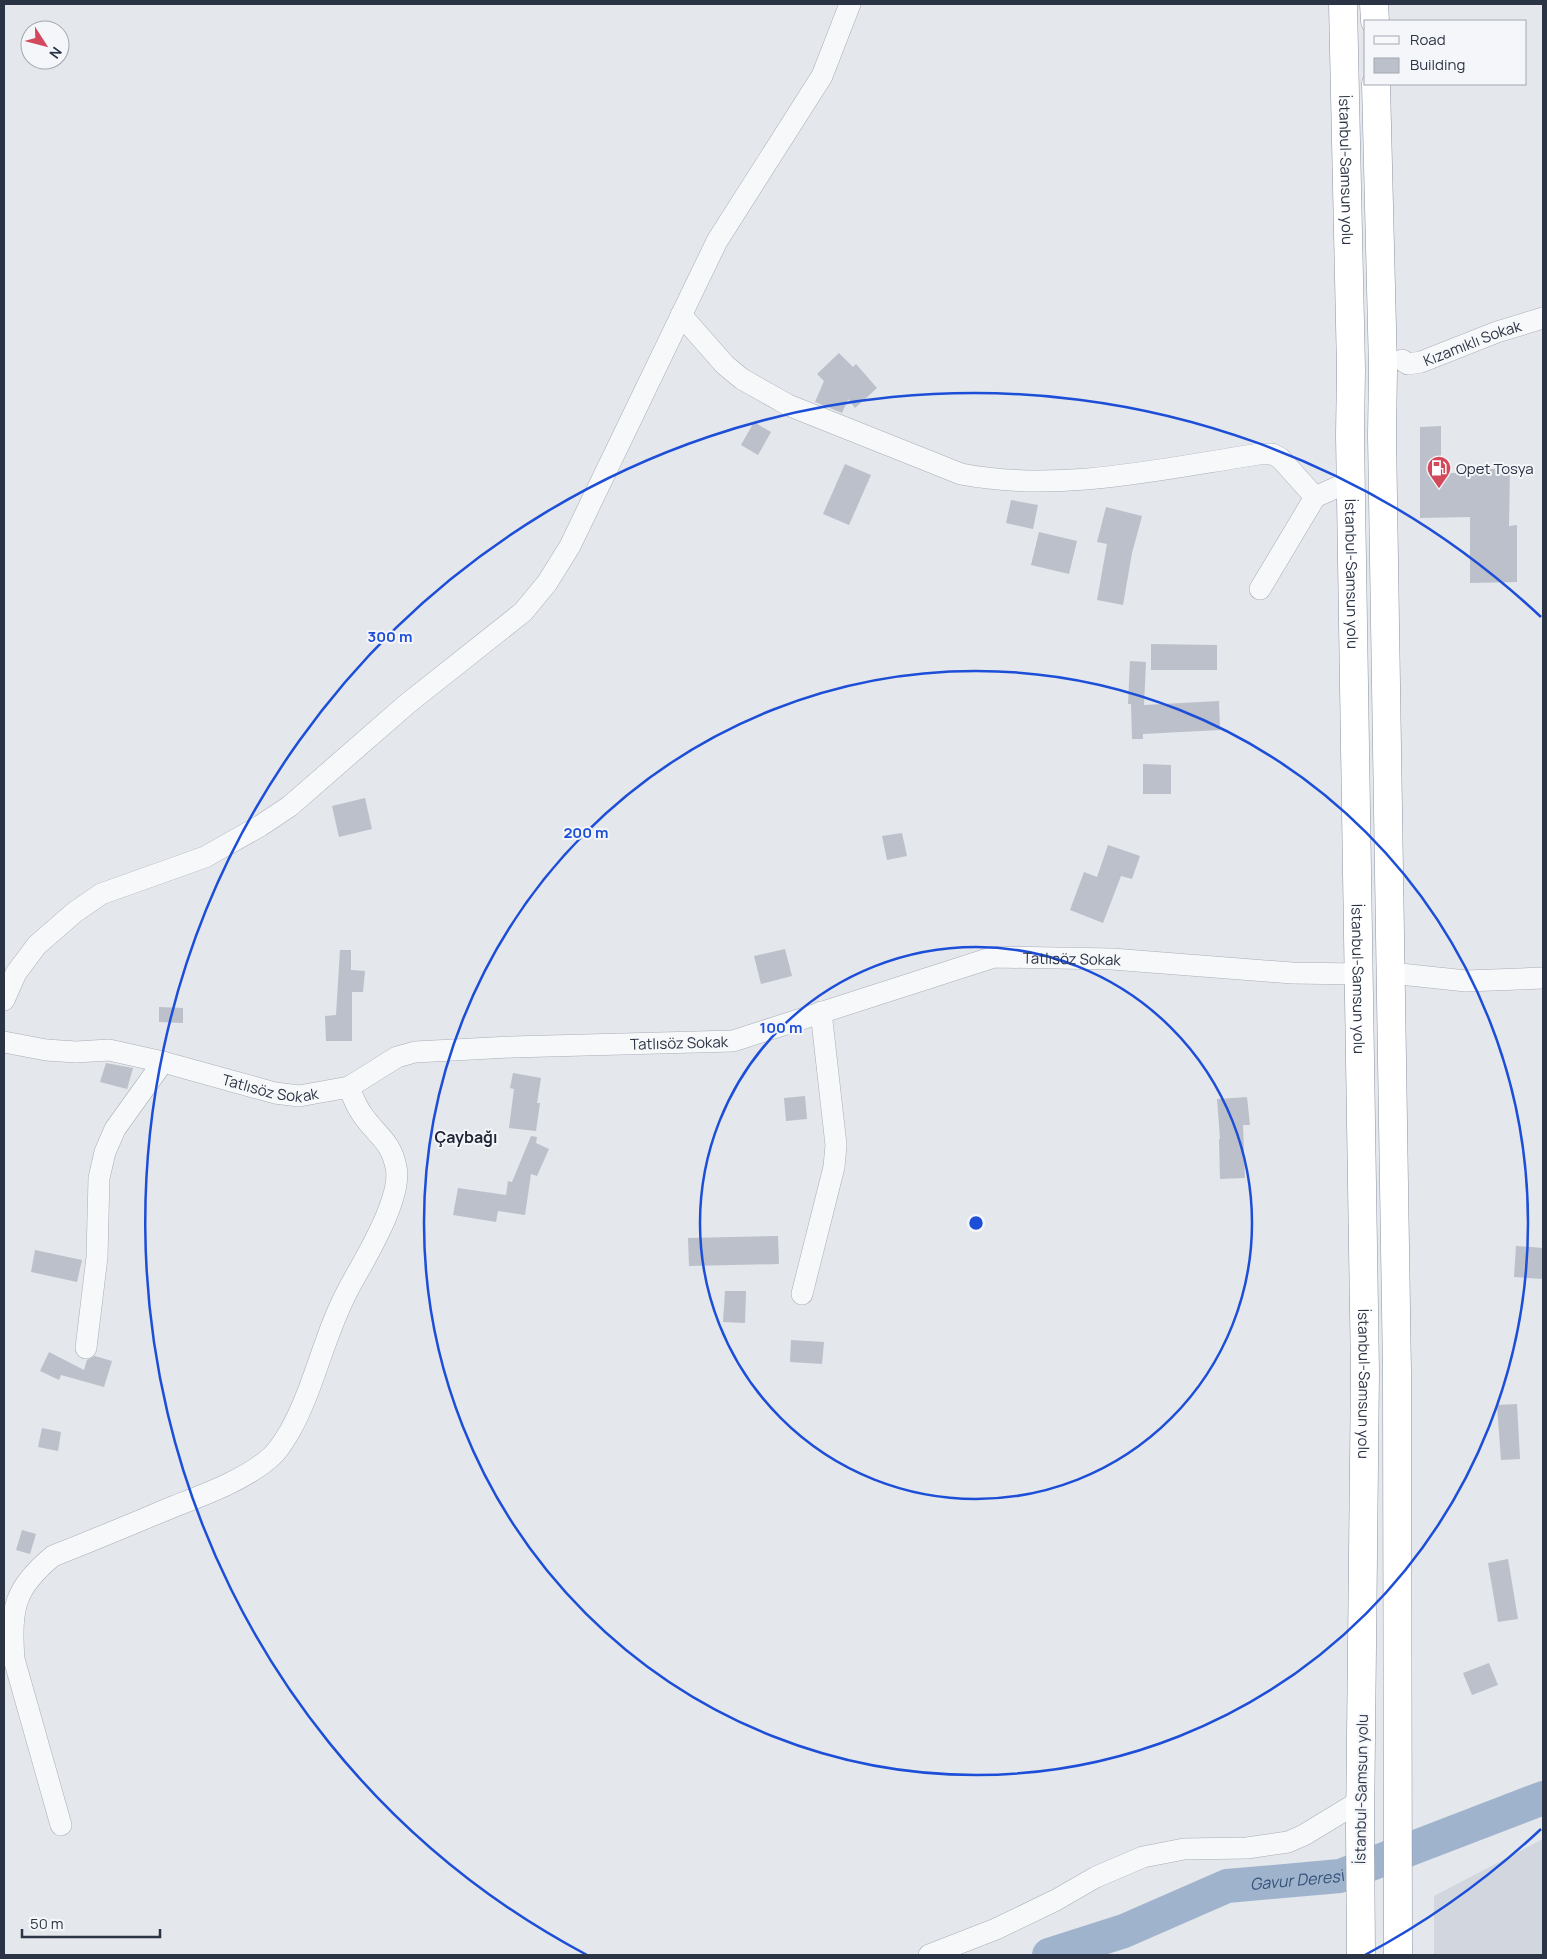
<svg xmlns="http://www.w3.org/2000/svg" width="1547" height="1959" viewBox="0 0 1547 1959" font-family="Manrope,sans-serif">
	<style>
		.built { fill: #d2d6de }
		.lines { fill: none; stroke-linecap: round; stroke-linejoin: round }
		.river { stroke: #9fb4cc; stroke-width: 34 }
		.building { fill: #bbc0ca }
		.minor-casing { stroke: #a9aeb7; stroke-width: 22 }
		.highway-casing { stroke: #8b94a3; stroke-width: 29 }
		.minor { stroke: #f7f8fa; stroke-width: 21 }
		.highway { stroke: #fff; stroke-width: 28 }
		.ring { fill: none; stroke: #1d4ed8; stroke-width: 2.5 }
		.labels { text-anchor: middle; dominant-baseline: central; stroke-width: 4; stroke-linejoin: round; paint-order: stroke }
		.street-label { font-size: 15px; fill: #2b3445; stroke: #f4f6f9 }
		.poi-label { font-size: 15px; fill: #2b3445; stroke: #f4f6f9; text-anchor: start }
		.neighbourhood-label { font-size: 16px; font-weight: bold; fill: #1d2536; stroke: #f4f6f9 }
		.water-label { font-size: 16px; font-style: italic; fill: #34527a; stroke: #f4f6f9 }
		.centre { fill: #1d4ed8; stroke: #f4f6f9; stroke-width: 2.5 }
		.ring-label { font-size: 15px; text-anchor: middle; font-weight: bold; fill: #1d4ed8; stroke: #f4f6f9; stroke-width: 4; stroke-linejoin: round; paint-order: stroke }
	</style>
	<rect width="100%" height="100%" fill="#e4e7ec"/>
	<path class="built" d="M 1543,1839 L 1543,1955 L 1434,1955 L 1434,1896 Z"/>
	<g class="lines">
		<path class="river" id="s1" d="M 1049,1955 L 1124,1931 L 1227,1886 L 1340,1876 L 1543,1798"/>
	</g>
	<g class="building">
		<path d="M 839,353 L 853,367 L 856,364 L 877,388 L 855,408 L 848,399 L 842,413 L 815,402 L 824,381 L 817,374 Z"/>
		<path d="M 754,422 L 771,432 L 758,455 L 741,445 Z"/>
		<path d="M 1441,426 L 1441,473 L 1471,473 L 1471,469 L 1510,469 L 1509,526 L 1517,525 L 1517,582 L 1470,583 L 1470,517 L 1420,518 L 1420,427 Z"/>
		<path d="M 845,464 L 871,475 L 849,525 L 823,514 Z"/>
		<path d="M 1011,500 L 1038,505 L 1033,529 L 1006,523 Z"/>
		<path d="M 1106,507 L 1142,516 L 1132,553 L 1123,605 L 1097,600 L 1107,544 L 1097,542 Z"/>
		<path d="M 1039,532 L 1077,541 L 1069,574 L 1031,565 Z"/>
		<path d="M 1151,644 L 1217,645 L 1217,670 L 1151,670 Z"/>
		<path d="M 1130,661 L 1146,662 L 1144,705 L 1219,701 L 1220,730 L 1143,734 L 1143,739 L 1132,739 L 1131,704 L 1128,704 Z"/>
		<path d="M 1143,764 L 1171,765 L 1171,794 L 1143,794 Z"/>
		<path d="M 365,798 L 372,829 L 339,837 L 332,806 Z"/>
		<path d="M 902,833 L 907,856 L 887,860 L 882,836 Z"/>
		<path d="M 1108,845 L 1140,856 L 1132,879 L 1121,876 L 1103,923 L 1070,910 L 1084,872 L 1097,877 Z"/>
		<path d="M 785,949 L 792,976 L 761,984 L 754,956 Z"/>
		<path d="M 340,950 L 351,950 L 351,970 L 365,971 L 363,992 L 352,992 L 352,1041 L 326,1041 L 325,1016 L 336,1015 Z"/>
		<path d="M 159,1007 L 183,1008 L 183,1023 L 159,1022 Z"/>
		<path d="M 106,1063 L 133,1068 L 127,1089 L 100,1082 Z"/>
		<path d="M 513,1073 L 541,1078 L 537,1103 L 540,1103 L 536,1131 L 509,1128 L 514,1089 L 510,1088 Z"/>
		<path d="M 805,1096 L 807,1119 L 786,1121 L 784,1098 Z"/>
		<path d="M 1247,1097 L 1250,1125 L 1243,1125 L 1245,1178 L 1220,1179 L 1219,1139 L 1220,1139 L 1217,1099 Z"/>
		<path d="M 531,1136 L 537,1137 L 536,1143 L 549,1149 L 537,1176 L 531,1174 L 525,1215 L 498,1211 L 496,1222 L 453,1215 L 458,1188 L 506,1195 L 508,1181 L 512,1182 Z"/>
		<path d="M 778,1236 L 779,1264 L 689,1266 L 688,1238 Z"/>
		<path d="M 1516,1246 L 1543,1248 L 1542,1279 L 1514,1277 Z"/>
		<path d="M 35,1250 L 82,1260 L 77,1282 L 31,1272 Z"/>
		<path d="M 725,1291 L 746,1291 L 745,1323 L 723,1322 Z"/>
		<path d="M 791,1340 L 824,1342 L 822,1364 L 790,1362 Z"/>
		<path d="M 49,1352 L 84,1370 L 87,1360 L 95,1356 L 112,1361 L 104,1387 L 61,1375 L 59,1380 L 40,1371 Z"/>
		<path d="M 1517,1404 L 1520,1459 L 1501,1460 L 1497,1405 Z"/>
		<path d="M 42,1428 L 61,1432 L 58,1451 L 38,1447 Z"/>
		<path d="M 22,1530 L 36,1534 L 30,1554 L 16,1550 Z"/>
		<path d="M 1508,1559 L 1518,1619 L 1498,1622 L 1488,1563 Z"/>
		<path d="M 1489,1663 L 1498,1685 L 1472,1695 L 1463,1673 Z"/>
	</g>
	<g class="lines">
		<defs>
			<g id="minor">
				<path d="M 681,315 L 725,365 L 742,379 L 788,405 L 961,474 C 1060,493 1161,469 1259,454 L 1272,454 L 1280,458 L 1315,497"/>
				<path id="s2" d="M 1402,360 L 1408,364 L 1421,362 L 1497,332 L 1543,318"/>
				<path d="M 1260,589 L 1315,497 L 1351,481"/>
				<path d="M 1391,973 L 1466,981 L 1543,978"/>
				<path d="M 4,1000 L 16,973 L 37,945 L 75,912 L 101,894 L 205,857 L 260,826 L 290,806 L 407,704 L 523,612 L 547,583 L 570,546 L 717,241 L 822,76 L 850,4"/>
				<path id="s3" d="M 4,1042 L 46,1050 L 76,1052 L 109,1050 L 163,1062 L 275,1093 L 299,1096 L 349,1087 L 397,1057 L 415,1052 L 512,1047 L 733,1041 L 994,957 L 1112,959 L 1292,973 L 1359,974"/>
				<path d="M 802,1294 L 834,1167 L 836,1145 L 821,1012"/>
				<path d="M 86,1348 L 97,1257 L 99,1178 L 105,1152 L 115,1129 L 163,1062"/>
				<path d="M 61,1825 L 14,1659 C 10,1609 14,1588 53,1556 C 94,1540 134,1523 175,1506 C 206,1494 247,1479 272,1456 C 279,1450 285,1439 290,1431 C 315,1386 324,1334 349,1288 C 364,1260 403,1198 396,1167 C 391,1142 378,1136 364,1117 C 357,1108 353,1098 349,1087"/>
				<path d="M 929,1955 L 996,1929 L 1056,1900 L 1096,1877 L 1143,1857 L 1184,1849 L 1247,1848 L 1288,1842 L 1304,1835 L 1360,1801"/>
			</g>
			<g id="highway">
				<path id="s4" d="M 1343,4 L 1351,369 L 1350,435 L 1365,1372 L 1360,1829 L 1361,1955"/>
				<path d="M 1374,4 L 1375,21"/>
				<path d="M 1376,84 L 1383,369 L 1382,435 L 1397,1372 L 1398,1955"/>
			</g>
		</defs>
		<use href="#minor" class="minor-casing"/>
		<use href="#highway" class="highway-casing"/>
		<use href="#minor" class="minor"/>
		<use href="#highway" class="highway"/>
	</g>
	<g class="ring">
		<circle cx="976" cy="1223" r="276"/>
		<circle cx="976" cy="1223" r="552"/>
		<path d="M1541 1829A829 829 0 0 1 1365 1955M587 1955A829 829 0 1 1 1541 617"/>
	</g>
	<defs>
		<symbol id="fuel-pin" viewBox="-11 -11 22 30"><path d="M0 17L-7.5 6A9.5 9.5 0 1 1 7.5 6Z" fill="#d1495b" stroke="#f4f6f9"/><path d="M-5.5-6h7V0h2V4h1.3V-2.5L3-4.5l.8-.8L6-3V5H2.5V1h-1V6h-7ZM-4.2-4.7v3.2H.2V-4.7Z" fill="#fff"/></symbol>
	</defs>
	<g fill-rule="evenodd">
		<use href="#fuel-pin" x="1425" y="454" width="28" height="38"/>
	</g>
	<g class="labels">
		<g class="street-label">
			<text stroke="none"><textPath href="#s4" startOffset="166">İstanbul-Samsun yolu</textPath></text>
			<text stroke="none"><textPath href="#s2" startOffset="75">Kızamıklı Sokak</textPath></text>
			<text stroke="none"><textPath href="#s4" startOffset="570">İstanbul-Samsun yolu</textPath></text>
			<text stroke="none"><textPath href="#s3" startOffset="1098">Tatlısöz Sokak</textPath></text>
			<text stroke="none"><textPath href="#s4" startOffset="975">İstanbul-Samsun yolu</textPath></text>
			<text stroke="none"><textPath href="#s3" startOffset="692">Tatlısöz Sokak</textPath></text>
			<text stroke="none"><textPath href="#s3" startOffset="272">Tatlısöz Sokak</textPath></text>
			<text stroke="none"><textPath href="#s4" startOffset="1380">İstanbul-Samsun yolu</textPath></text>
			<text transform="translate(1361 1789) rotate(-89)">İstanbul-Samsun yolu</text>
		</g>
		<g class="poi-label">
			<text x="1456" y="468">Opet Tosya</text>
		</g>
		<g class="neighbourhood-label">
			<text x="466" y="1137">Çaybağı</text>
		</g>
		<g class="water-label">
			<text stroke="none"><textPath href="#s1" startOffset="261">Gavur Deresi</textPath></text>
		</g>
	</g>
	<circle cx="976" cy="1223" r="8" class="centre"/>
	<g class="ring-label">
		<text x="390" y="642">300 m</text>
		<text x="586" y="838">200 m</text>
		<text x="781" y="1033">100 m</text>
	</g>
	<rect width="1547" height="1959" fill="none" stroke="#2b3445" stroke-width="10"/>
	<rect x="1364" y="20" width="162" height="65" fill="#f4f6f9" stroke="#a4a8b1"/>
	<rect x="1374" y="36" width="25" height="8" fill="#f7f8fa" stroke="#a4a8b1"/>
	<text x="1410" y="45" font-size="15" fill="#2b3445">Road</text>
	<rect x="1374" y="58" width="25" height="15" fill="#bbc0ca" stroke="#a4a8b1"/>
	<text x="1410" y="70" font-size="15" fill="#2b3445">Building</text>
	<g transform="translate(45 45) rotate(126)"><circle r="24" fill="#f4f6f9" stroke="#a4a8b1"/>
	<path d="M0-4L9 19L0 12L-9 19Z" fill="#d1495b"/>
	<text y="-8" font-size="14" font-weight="bold" text-anchor="middle" fill="#2b3445">N</text>
	</g>
	<path d="M22 1929v8h138v-8" fill="none" stroke="#2b3445" stroke-width="2.5"/>
	<text x="30" y="1929" font-size="15" fill="#2b3445" stroke="#f4f6f9" stroke-width="4" paint-order="stroke">50 m</text>
</svg>
